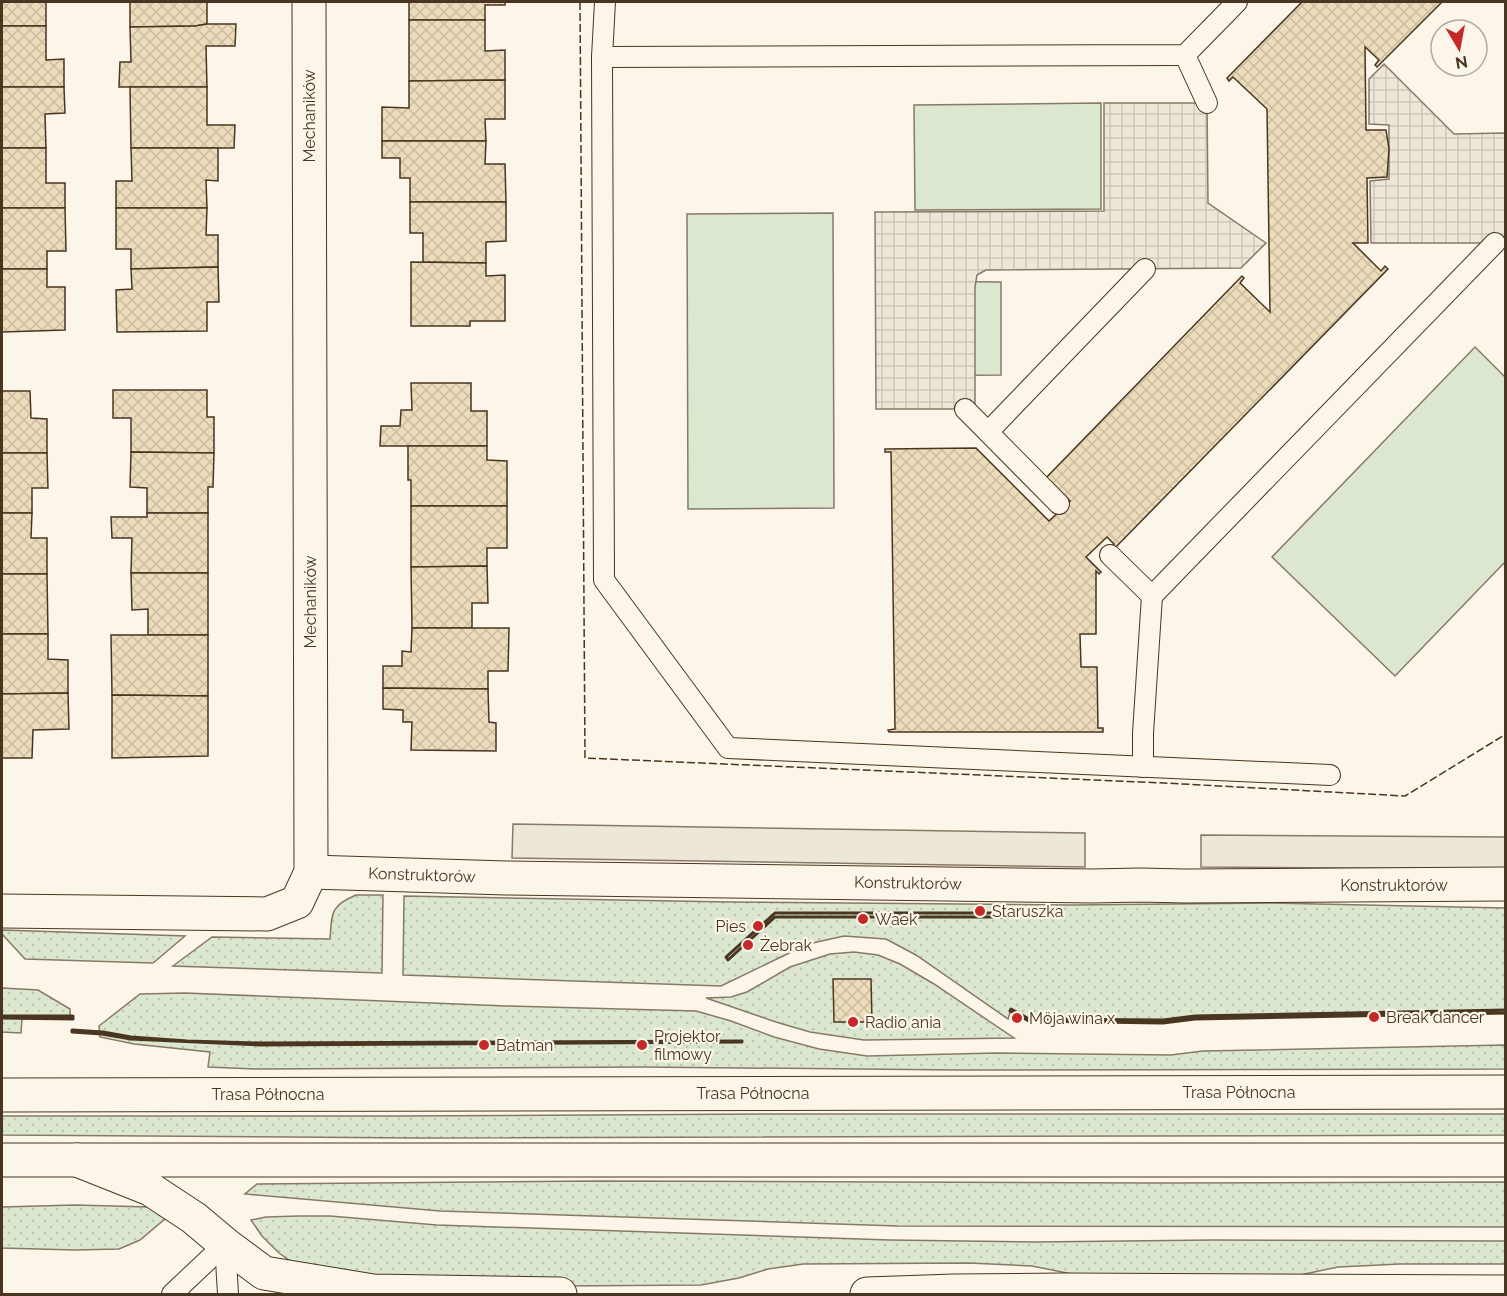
<svg xmlns="http://www.w3.org/2000/svg" width="1507" height="1296" viewBox="0 0 1507 1296" font-family="Raleway,sans-serif">
	<style>
		.grass { fill: url(#grass-dots); stroke: #887966; stroke-width: 1.5 }
		.green { fill: #dce7d0; stroke: #887966; stroke-width: 1.5 }
		.parking { fill: #ede7d9; stroke: #887966; stroke-width: 1.5 }
		.plaza { fill: url(#plaza-grid); stroke: #887966; stroke-width: 1.5 }
		.building { fill: url(#building-cross-hatch); stroke: #4a3520; stroke-width: 1.5 }
		.lines { fill: none; stroke-linecap: round; stroke-linejoin: round }
		.lane-casing { stroke: #4a3520; stroke-width: 22 }
		.street-casing { stroke: #4a3520; stroke-width: 35 }
		.primary-casing { stroke: #4a3520; stroke-width: 35 }
		.lane { stroke: #fbf6e9; stroke-width: 20 }
		.street { stroke: #fbf6e9; stroke-width: 33 }
		.primary { stroke: #fbf6e9; stroke-width: 33 }
		.fence { stroke: #4a3520; stroke-width: 1.5; stroke-dasharray: 8 3; stroke-linecap: butt }
		.wall { stroke: #4a3520; stroke-width: 3 }
		.poi-dot { fill: #c62828; stroke: #fbf6e9; stroke-width: 2 }
		.labels { text-anchor: middle; dominant-baseline: central; stroke-width: 4.5; stroke-linejoin: round; paint-order: stroke }
		.street-label { font-size: 16px; fill: #4a3520; stroke: #fbf6e9 }
		.poi-label { font-size: 16px; fill: #4a3520; stroke: #fbf6e9; text-anchor: start }
	</style>
	<defs>
		<pattern id="grass-dots" width="8" height="8" patternUnits="userSpaceOnUse" patternTransform="scale(1.5)"><rect width="8" height="8" fill="#dce7d0"/><path d="M2 2h.1M6 6h.1" fill="none" stroke="#bec7b2" stroke-width="1.8" stroke-linecap="round"/></pattern>
		<pattern id="plaza-grid" width="8" height="8" patternUnits="userSpaceOnUse" patternTransform="scale(1.5)"><rect width="8" height="8" fill="#ede7d9"/><path d="M0 4h8M4 0v8" fill="none" stroke="#cdc7ba"/></pattern>
		<pattern id="building-cross-hatch" width="8" height="8" patternUnits="userSpaceOnUse" patternTransform="scale(1.5)"><rect width="8" height="8" fill="#ecdcbc"/><path d="M0 0l8 8M0 8l8-8" fill="none" stroke="#ccbda1"/></pattern>
	</defs>
	<rect width="100%" height="100%" fill="#fbf6e9"/>
	<g class="grass">
		<path d="M 356,895 L 383,895 L 382,973 L 173,966 L 212,937 L 330,939 C 332,913 330,906 356,895 Z"/>
		<path d="M 404,896 L 730,902 L 1070,905 L 1271,903 L 1505,908 L 1505,1010 L 1195,1016 L 1162,1020 L 1029,1019 L 1011,1009 L 1008,1019 L 916,955 L 886,939 L 844,936 L 808,944 L 721,986 L 403,975 Z"/>
		<path d="M 2,930 L 185,936 L 153,963 L 25,959 L 2,934 Z"/>
		<path d="M 854,952 L 878,955 L 900,964 L 934,984 L 1014,1038 L 864,1040 L 810,1032 L 776,1022 L 706,998 L 731,997 L 747,992 L 790,967 L 830,954 Z"/>
		<path d="M 2,988 L 38,990 L 70,1009 L 70,1018 L 22,1019 L 21,1033 L 2,1032 Z"/>
		<path d="M 185,993 L 506,1006 L 696,1011 L 731,1021 L 774,1037 L 819,1049 L 867,1056 L 997,1053 L 1171,1055 L 1203,1051 L 1505,1045 L 1505,1069 L 959,1070 L 644,1067 L 255,1069 L 208,1067 L 210,1052 L 134,1044 L 100,1037 L 99,1026 L 140,994 Z"/>
		<path d="M 785,1114 L 1505,1114 L 1506,1135 L 418,1138 L 2,1135 L 2,1116 L 396,1116 Z"/>
		<path d="M 600,1181 L 1153,1183 L 1505,1182 L 1505,1227 L 898,1226 L 440,1211 L 245,1194 L 257,1184 Z"/>
		<path d="M 75,1205 L 149,1207 L 166,1218 L 140,1240 L 119,1249 L 75,1250 L 2,1248 L 2,1207 Z"/>
		<path d="M 299,1216 L 330,1216 L 437,1225 L 890,1240 L 1036,1242 L 1213,1240 L 1505,1241 L 1506,1264 L 1400,1264 L 1338,1267 L 1276,1280 L 1107,1281 L 1032,1266 L 969,1263 L 803,1264 L 768,1269 L 739,1278 L 701,1285 L 558,1286 L 358,1274 L 304,1267 L 289,1260 L 279,1253 L 262,1236 L 251,1220 L 266,1217 Z"/>
	</g>
	<g class="green">
		<path d="M 1101,103 L 1101,209 L 915,210 L 914,105 Z"/>
		<path d="M 833,213 L 834,508 L 688,509 L 687,214 Z"/>
		<path d="M 888,281 L 1001,282 L 1001,375 L 888,376 Z"/>
		<path d="M 1475,347 L 1505,377 L 1505,562 L 1395,676 L 1272,557 Z"/>
	</g>
	<g class="parking">
		<path d="M 513,824 L 1085,833 L 1085,867 L 512,858 Z"/>
		<path d="M 1201,835 L 1505,837 L 1505,869 L 1201,867 Z"/>
	</g>
	<g class="plaza">
		<path d="M 1384,64 L 1454,134 L 1505,133 L 1505,243 L 1371,243 L 1370,181 L 1389,179 L 1389,125 L 1369,124 L 1369,79 Z"/>
		<path d="M 1104,103 L 1207,103 L 1208,203 L 1266,243 L 1241,268 L 986,270 L 977,275 L 975,287 L 975,409 L 876,409 L 875,212 L 1104,211 Z"/>
	</g>
	<g class="building">
		<rect x="2" y="2" width="44" height="24"/>
		<path d="M 130,2 L 207,2 L 207,24 L 195,26 L 130,27 Z"/>
		<path d="M 409,2 L 505,2 L 505,5 L 485,5 L 485,20 L 409,20 Z"/>
		<path d="M 1302,2 L 1442,2 L 1377,67 L 1375,65 L 1379,60 L 1365,47 L 1366,130 L 1386,130 L 1389,149 L 1387,177 L 1367,178 L 1368,243 L 1353,243 L 1381,271 L 1385,266 L 1388,269 L 1112,551 L 1110,549 L 1114,544 L 1107,537 L 1086,557 L 1101,572 L 1099,574 L 1096,571 L 1096,634 L 1080,634 L 1081,667 L 1097,667 L 1098,728 L 1103,728 L 1103,732 L 889,732 L 888,730 L 895,729 L 891,452 L 885,452 L 885,449 L 976,448 L 1049,521 L 1070,501 L 1048,480 L 1042,482 L 1242,276 L 1244,278 L 1240,283 L 1270,312 L 1267,109 L 1233,77 L 1229,81 L 1227,78 Z"/>
		<path d="M 409,20 L 485,20 L 485,51 L 505,50 L 505,80 L 409,81 Z"/>
		<path d="M 207,24 L 236,24 L 235,46 L 206,46 L 207,87 L 119,87 L 120,62 L 131,62 L 130,27 L 195,26 Z"/>
		<path d="M 2,26 L 46,26 L 46,60 L 64,59 L 64,87 L 2,87 Z"/>
		<path d="M 505,80 L 505,119 L 485,119 L 486,141 L 382,141 L 382,107 L 409,108 L 409,81 Z"/>
		<path d="M 2,87 L 64,87 L 65,113 L 45,114 L 46,148 L 2,148 Z"/>
		<path d="M 130,87 L 207,87 L 207,125 L 235,125 L 234,148 L 131,148 Z"/>
		<path d="M 382,141 L 486,141 L 485,164 L 505,164 L 506,202 L 410,202 L 410,178 L 400,178 L 400,158 L 382,158 Z"/>
		<path d="M 2,148 L 46,148 L 46,183 L 65,183 L 65,208 L 2,208 Z"/>
		<path d="M 131,148 L 218,148 L 218,181 L 206,180 L 207,208 L 116,208 L 116,181 L 132,181 Z"/>
		<path d="M 410,202 L 506,202 L 506,241 L 486,242 L 486,263 L 423,262 L 423,233 L 410,233 Z"/>
		<path d="M 2,208 L 65,208 L 66,251 L 47,251 L 47,269 L 2,269 Z"/>
		<path d="M 116,208 L 207,208 L 206,235 L 218,235 L 218,267 L 131,269 L 131,249 L 116,249 Z"/>
		<path d="M 411,262 L 486,263 L 486,276 L 505,275 L 505,321 L 470,321 L 470,326 L 411,326 Z"/>
		<path d="M 218,267 L 219,302 L 207,302 L 207,331 L 117,332 L 116,290 L 132,289 L 131,269 Z"/>
		<path d="M 2,269 L 47,269 L 47,287 L 65,287 L 65,330 L 2,332 Z"/>
		<path d="M 411,383 L 471,383 L 471,411 L 487,411 L 487,446 L 380,446 L 381,426 L 400,426 L 401,410 L 412,410 Z"/>
		<path d="M 113,390 L 207,390 L 207,417 L 214,417 L 214,453 L 131,452 L 131,418 L 113,418 Z"/>
		<path d="M 2,391 L 30,391 L 31,418 L 47,419 L 47,453 L 2,453 Z"/>
		<path d="M 408,446 L 487,446 L 487,460 L 507,461 L 507,506 L 411,506 L 411,480 L 408,480 Z"/>
		<path d="M 131,452 L 214,453 L 213,487 L 208,487 L 208,513 L 147,513 L 147,488 L 130,487 Z"/>
		<path d="M 2,453 L 47,453 L 48,488 L 32,488 L 32,513 L 2,513 Z"/>
		<path d="M 411,506 L 507,506 L 507,548 L 487,548 L 487,566 L 411,567 Z"/>
		<path d="M 2,513 L 32,513 L 31,538 L 47,538 L 47,574 L 2,574 Z"/>
		<path d="M 147,513 L 208,513 L 208,573 L 131,573 L 132,538 L 112,538 L 111,517 L 147,517 Z"/>
		<path d="M 487,566 L 488,603 L 472,603 L 472,628 L 412,628 L 411,567 Z"/>
		<path d="M 131,573 L 208,573 L 208,635 L 148,635 L 148,609 L 132,610 Z"/>
		<path d="M 2,574 L 47,574 L 48,634 L 2,634 Z"/>
		<path d="M 412,628 L 509,628 L 508,671 L 488,671 L 488,689 L 383,688 L 383,666 L 402,666 L 402,651 L 411,652 Z"/>
		<path d="M 2,634 L 48,634 L 48,659 L 68,660 L 68,693 L 2,694 Z"/>
		<path d="M 111,635 L 208,635 L 208,696 L 112,695 Z"/>
		<path d="M 383,688 L 488,689 L 489,722 L 496,723 L 496,751 L 411,750 L 412,722 L 403,722 L 403,710 L 383,709 Z"/>
		<path d="M 68,693 L 69,729 L 33,730 L 32,758 L 2,758 L 2,694 Z"/>
		<path d="M 112,695 L 208,696 L 208,756 L 112,758 Z"/>
		<path d="M 833,979 L 871,979 L 872,1022 L 834,1022 Z"/>
	</g>
	<g class="lines">
		<defs>
			<g id="lane">
				<path d="M 605,2 L 602,57 L 604,580 L 728,748 L 1330,775"/>
				<path d="M 1185,55 L 1207,103"/>
				<path d="M 602,57 L 1185,55 L 1237,2"/>
				<path d="M 965,409 L 1059,504"/>
				<path d="M 988,432 L 1145,269"/>
				<path d="M 1110,555 L 1152,596"/>
				<path d="M 1143,767 L 1143,733 L 1152,596 L 1495,243"/>
				<path d="M 225,1244 L 228,1294"/>
				<path d="M 172,1294 L 225,1244"/>
			</g>
			<g id="street">
				<path d="M 311,872 L 506,878 L 1092,886 L 1140,885 L 1185,886 L 1506,884"/>
				<path d="M 2,911 L 267,914 L 297,902 L 311,872 L 309,2"/>
				<path d="M 77,1160 L 150,1189 L 194,1218 L 225,1244 L 264,1273 L 373,1291 L 560,1294"/>
				<path d="M 867,1294 L 954,1291 L 1064,1290 L 1506,1292"/>
			</g>
			<g id="primary">
				<path d="M 2,1095 L 1506,1092"/>
				<path d="M 2,1160 L 1506,1160"/>
			</g>
		</defs>
		<use href="#lane" class="lane-casing"/>
		<use href="#street" class="street-casing"/>
		<use href="#primary" class="primary-casing"/>
		<use href="#lane" class="lane"/>
		<use href="#street" class="street"/>
		<use href="#primary" class="primary"/>
		<path class="fence" d="M 580,2 L 585,758 L 1164,783 L 1405,796 L 1506,734"/>
		<g class="wall">
			<path d="M 775,913 L 1018,913 L 1018,917 L 775,917 L 728,960 L 726,957 Z"/>
			<path d="M 1506,1010 L 1195,1016 L 1163,1020 L 1029,1019 L 1011,1009 L 1010,1011 L 1029,1021 L 1163,1023 L 1195,1019 L 1506,1013"/>
			<path d="M 2,1016 L 73,1016 L 73,1019 L 2,1018"/>
			<path d="M 72,1030 L 103,1032 L 131,1037 L 187,1041 L 260,1043 L 742,1041 L 742,1042 L 260,1045 L 131,1039 L 102,1034 L 72,1032 Z"/>
		</g>
	</g>
	<g class="poi-dot">
		<circle cx="980" cy="911" r="6"/>
		<circle cx="863" cy="919" r="6"/>
		<circle cx="758" cy="926" r="6"/>
		<circle cx="748" cy="945" r="6"/>
		<circle cx="1374" cy="1017" r="6"/>
		<circle cx="1017" cy="1018" r="6"/>
		<circle cx="853" cy="1022" r="6"/>
		<circle cx="484" cy="1045" r="6"/>
		<circle cx="642" cy="1045" r="6"/>
	</g>
	<g class="labels">
		<g class="street-label">
			<text transform="translate(309 116) rotate(-90)">Mechaników</text>
			<text transform="translate(310 602) rotate(-90)">Mechaników</text>
			<text transform="translate(422 875) rotate(2)">Konstruktorów</text>
			<text transform="translate(908 883) rotate(1)">Konstruktorów</text>
			<text x="1394" y="885">Konstruktorów</text>
			<text x="1239" y="1092">Trasa Północna</text>
			<text x="753" y="1093">Trasa Północna</text>
			<text x="268" y="1094">Trasa Północna</text>
		</g>
		<g class="poi-label">
			<text x="992" y="911">Staruszka</text>
			<text x="875" y="919">Waek</text>
			<text x="746" y="926" text-anchor="end">Pies</text>
			<text x="760" y="945">Żebrak</text>
			<text x="1386" y="1017">Break dancer</text>
			<text x="1029" y="1018">Möja wina x</text>
			<text x="865" y="1022">Radio ania</text>
			<text x="654" y="1036">Projektor<tspan x="654" dy="18">filmowy</tspan></text>
			<text x="496" y="1045">Batman</text>
		</g>
	</g>
	<rect width="1507" height="1296" fill="none" stroke="#4a3520" stroke-width="6"/>
	<g transform="translate(1459 48) rotate(170)"><circle r="28" fill="#fbf6e9" stroke="#b4a999" stroke-width="1.5"/>
	<path d="M0-4.5L10 22L0 15L-10 22Z" fill="#c62828"/>
	<text y="-9" font-size="16" font-weight="bold" text-anchor="middle" fill="#4a3520">N</text>
	</g>
</svg>
